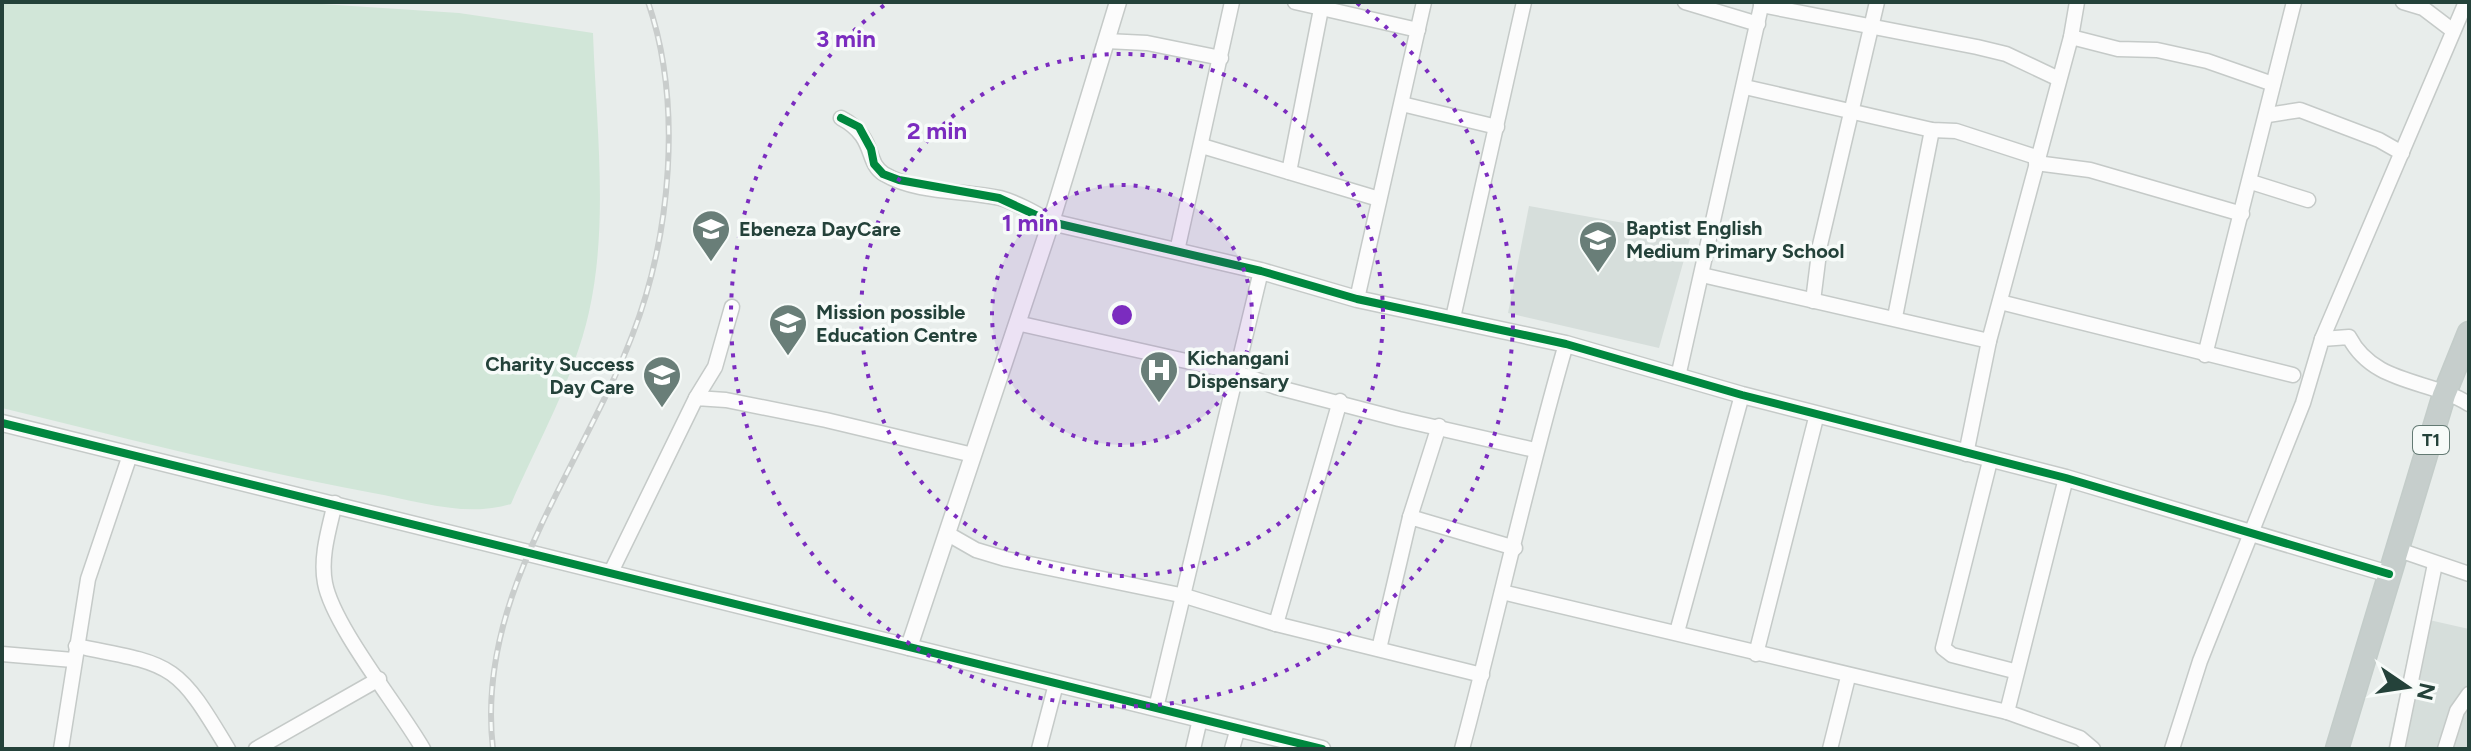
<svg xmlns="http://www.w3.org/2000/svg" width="2471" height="751" viewBox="0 0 2471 751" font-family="Figtree,sans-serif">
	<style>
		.built { fill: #d6dedb }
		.green { fill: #d1e6d8 }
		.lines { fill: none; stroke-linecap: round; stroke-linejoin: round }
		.minor-casing { stroke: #c5cac8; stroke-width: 17 }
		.tertiary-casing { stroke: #c5cac8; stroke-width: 19 }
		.trunk-casing { stroke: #c3ccc9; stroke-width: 25 }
		.minor { stroke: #fcfcfc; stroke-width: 14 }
		.tertiary { stroke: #fcfcfc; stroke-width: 16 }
		.trunk { stroke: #c6cecc; stroke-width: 22 }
		.rail-casing { stroke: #c9cdcc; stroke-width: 6 }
		.rail { stroke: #f7fbf9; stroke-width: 3; stroke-dasharray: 9; stroke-linecap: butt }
		.cycleway-casing { stroke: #f7fbf9; stroke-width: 13 }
		.cycleway { stroke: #00873e; stroke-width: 8 }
		.ring { fill: none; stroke: #7b2cbf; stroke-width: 4; stroke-dasharray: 4 8 }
		.labels { text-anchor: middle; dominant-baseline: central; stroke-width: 7; stroke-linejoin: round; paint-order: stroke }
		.shield { fill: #f7fbf9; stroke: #637a73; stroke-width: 2 }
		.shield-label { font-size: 18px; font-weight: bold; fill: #24423a }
		.poi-label { font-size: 20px; font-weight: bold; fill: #24423a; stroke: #f7fbf9; text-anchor: start }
		.centre { fill: #7b2cbf; stroke: #f7fbf9; stroke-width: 4 }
		.ring-label { font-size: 24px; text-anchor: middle; font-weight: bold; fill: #7b2cbf; stroke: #f7fbf9; stroke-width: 7; stroke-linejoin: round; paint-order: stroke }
	</style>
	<rect width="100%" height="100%" fill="#e8edeb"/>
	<g class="built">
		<path d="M 1529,206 L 1691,235 L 1659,348 L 1508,313 Z"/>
		<path d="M 2416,617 L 2469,629 L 2469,749 L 2388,749 Z"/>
	</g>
	<path class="green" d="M 2,2 L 291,2 L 459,13 L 593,33 C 596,123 609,223 589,312 C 574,379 538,442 511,504 C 467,518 417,501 373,493 C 248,470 125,438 2,408 Z"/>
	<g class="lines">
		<defs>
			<g id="minor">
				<path d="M 1295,2 L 1418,30"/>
				<path d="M 1685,2 L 1758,24"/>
				<path d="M 2403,2 L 2423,8 L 2452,30"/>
				<path d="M 1761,5 L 1977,47 L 2006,54 L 2059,79"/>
				<path d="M 2071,37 L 2118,49 L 2157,50 L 2207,61 L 2273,84"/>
				<path d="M 1106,41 L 1147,43 L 1221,58"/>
				<path d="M 1745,87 L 1932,130 L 1956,131 L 2036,157"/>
				<path d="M 1402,104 L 1497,127"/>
				<path d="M 2268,115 L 2300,110 L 2379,140 L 2402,153"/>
				<path d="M 841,118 C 877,137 865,163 884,174 C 918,194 964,190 1000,198 C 1018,203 1035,213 1051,222"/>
				<path d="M 1202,146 L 1379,199"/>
				<path d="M 2036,163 L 2090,170 L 2242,214"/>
				<path d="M 1289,172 L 1321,9"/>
				<path d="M 2251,182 L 2308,200"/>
				<path d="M 1177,251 L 1232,2"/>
				<path d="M 1702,275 L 1989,341"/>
				<path d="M 1357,299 L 1424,2"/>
				<path d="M 1813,301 L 1820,245 L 1877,2"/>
				<path d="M 2000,302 L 2293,375"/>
				<path d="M 1895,317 L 1932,130"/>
				<path d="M 1453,318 L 1524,2"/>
				<path d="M 1017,323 L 1235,372 L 1276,387 L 1399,419 L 1535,450"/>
				<path d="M 2322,339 L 2466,2"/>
				<path d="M 2205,355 L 2294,2"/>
				<path d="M 1678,377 L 1762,2"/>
				<path d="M 696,398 L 715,367 L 732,307"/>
				<path d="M 1966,454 L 1989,341 L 2071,37 L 2077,2"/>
				<path d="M 1990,461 L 1943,648 L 1952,655 L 2014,671"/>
				<path d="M 335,503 C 329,529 320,557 325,583 C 333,626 399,707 423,749"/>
				<path d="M 1410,517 L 1439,426"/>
				<path d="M 948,534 L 976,550 L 1006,559 L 1185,596 L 1276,624 L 1482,675"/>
				<path d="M 2396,549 L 2469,574"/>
				<path d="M 611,572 L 696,398 L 726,400 L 826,420 L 973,455"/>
				<path d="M 1502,592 L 2007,712 L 2080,738 L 2093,749"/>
				<path d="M 1276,624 L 1340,401"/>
				<path d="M 1677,632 L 1742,395"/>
				<path d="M 76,646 C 174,665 176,662 228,749"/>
				<path d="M 1379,649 L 1410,517 L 1515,548"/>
				<path d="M 2,654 L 73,660"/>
				<path d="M 1756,654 L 1817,414"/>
				<path d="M 1156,708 L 1261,271"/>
				<path d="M 2007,712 L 2066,478"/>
				<path d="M 61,749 L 88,579 L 130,455"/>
				<path d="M 256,749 L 379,679"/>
				<path d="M 1039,749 L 1056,684"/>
				<path d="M 1193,749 L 1200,719"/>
				<path d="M 1232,749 L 1238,728"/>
				<path d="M 1462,749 C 1498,614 1527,478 1566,344"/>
				<path d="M 1830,749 L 1848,677"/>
				<path d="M 2172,749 L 2200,661 L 2303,403 L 2322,339 L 2349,337 C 2374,385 2429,379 2469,404"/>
				<path d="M 2397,749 L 2435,564"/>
				<path d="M 2445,749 L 2457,711 L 2469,694"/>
			</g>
			<g id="tertiary">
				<path d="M 1051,222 L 1261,271 L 1357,299 L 1566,344 L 1742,395 L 2066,478 L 2389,574"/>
				<path d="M 2,423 L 1322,749"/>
				<path d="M 909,647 L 1051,222 L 1118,2"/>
			</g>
			<path id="trunk" d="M 2337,749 L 2444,395 L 2469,333"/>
		</defs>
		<use href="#minor" class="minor-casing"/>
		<use href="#tertiary" class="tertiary-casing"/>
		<use href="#trunk" class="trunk-casing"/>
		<use href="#minor" class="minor"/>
		<use href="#tertiary" class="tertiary"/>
		<use href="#trunk" class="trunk"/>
		<defs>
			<path id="rail" d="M 493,749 C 475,596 580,471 632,336 C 671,236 683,104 648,2"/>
		</defs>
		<use href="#rail" class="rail-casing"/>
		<use href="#rail" class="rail"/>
		<defs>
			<g id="cycleway">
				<path d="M 841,118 L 859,127 L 871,149 L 874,164 L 883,174 L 899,180 L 999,198 L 1051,222 L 1261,271 L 1357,299 L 1566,344 L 1742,395 L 2066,478 L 2389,574"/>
				<path d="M 2,423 L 1322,749"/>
			</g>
		</defs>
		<use href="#cycleway" class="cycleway-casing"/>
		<use href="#cycleway" class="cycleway"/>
	</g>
	<circle cx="1122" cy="315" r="130" fill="#7b2cbf" fill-opacity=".12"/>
	<g class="ring">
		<circle cx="1122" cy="315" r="130"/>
		<circle cx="1122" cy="315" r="261"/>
		<path d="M1357 3A391 391 0 1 1 887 3"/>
	</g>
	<defs>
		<symbol id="school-pin" viewBox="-11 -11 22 30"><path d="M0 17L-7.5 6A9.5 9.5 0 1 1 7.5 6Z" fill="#697e78" stroke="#f7fbf9"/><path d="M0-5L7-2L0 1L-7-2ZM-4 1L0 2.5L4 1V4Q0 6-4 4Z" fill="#fff"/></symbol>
		<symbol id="hospital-pin" viewBox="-11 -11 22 30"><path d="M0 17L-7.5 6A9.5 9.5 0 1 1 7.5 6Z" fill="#697e78" stroke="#f7fbf9"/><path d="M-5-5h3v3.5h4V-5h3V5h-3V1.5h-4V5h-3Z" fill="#fff"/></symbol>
	</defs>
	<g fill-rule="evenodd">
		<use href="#school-pin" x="689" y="207" width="44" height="60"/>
		<use href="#school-pin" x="1576" y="218" width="44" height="60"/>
		<use href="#school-pin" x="766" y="301" width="44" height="60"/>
		<use href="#hospital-pin" x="1137" y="348" width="44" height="60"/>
		<use href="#school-pin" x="640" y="353" width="44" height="60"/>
	</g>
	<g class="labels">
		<rect class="shield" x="2413" y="426" width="36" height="28" rx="6"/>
		<g class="shield-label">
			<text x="2431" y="440">T1</text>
		</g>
		<g class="poi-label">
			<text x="1626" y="228">Baptist English<tspan x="1626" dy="23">Medium Primary School</tspan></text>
			<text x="739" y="229">Ebeneza DayCare</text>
			<text x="816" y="312">Mission possible<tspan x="816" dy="23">Education Centre</tspan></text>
			<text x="1187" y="358">Kichangani<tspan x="1187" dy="23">Dispensary</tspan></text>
			<text x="634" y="364" text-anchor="end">Charity Success<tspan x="634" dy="23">Day Care</tspan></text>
		</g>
	</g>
	<circle cx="1122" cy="315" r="12" class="centre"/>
	<g class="ring-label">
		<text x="846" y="47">3 min</text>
		<text x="937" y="139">2 min</text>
		<text x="1030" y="231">1 min</text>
	</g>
	<rect width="2471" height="751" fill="none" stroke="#24423a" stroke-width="8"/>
	<g transform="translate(2407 687) rotate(103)" stroke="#f7fbf9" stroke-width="6" paint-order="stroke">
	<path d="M0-6L14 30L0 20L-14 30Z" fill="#24423a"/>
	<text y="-12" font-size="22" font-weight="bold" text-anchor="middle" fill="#24423a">N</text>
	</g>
</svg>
